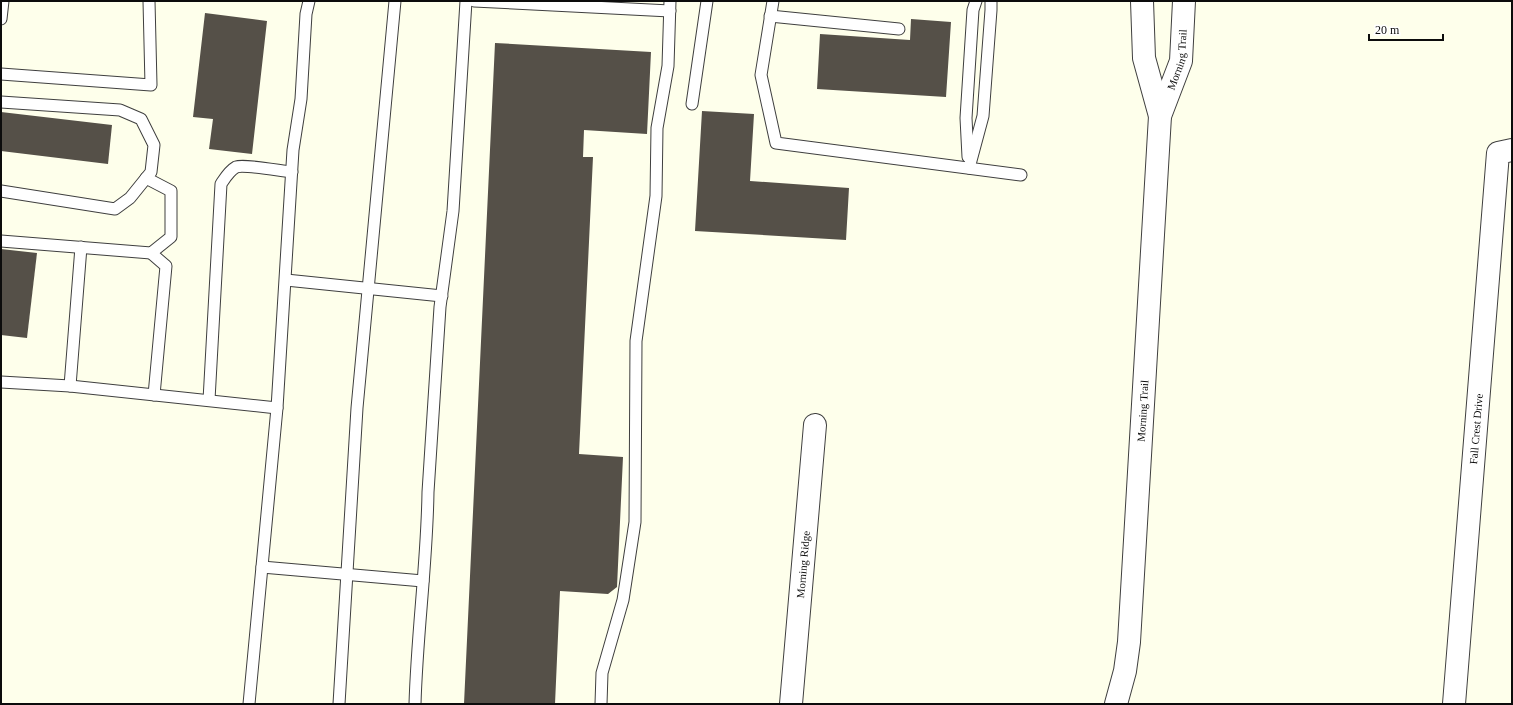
<svg xmlns="http://www.w3.org/2000/svg" width="1513" height="705" viewBox="0 0 1513 705" font-family="'Times New Roman',serif">
	<style>
		.building { fill: #555048 }
		.lines { fill: none; stroke-linecap: round; stroke-linejoin: round }
		.lane-casing { stroke: #3f3f3f; stroke-width: 13 }
		.street-casing { stroke: #3f3f3f; stroke-width: 24 }
		.lane { stroke: #fff; stroke-width: 11 }
		.street { stroke: #fff; stroke-width: 22 }
		.labels { text-anchor: middle; dominant-baseline: central; stroke-width: 4; stroke-linejoin: round; paint-order: stroke }
		.street-label { font-size: 11px; fill: #0c0c0c; stroke: #fff }
	</style>
	<rect width="100%" height="100%" fill="#feffeb"/>
	<g class="building">
		<path d="M 205,13 L 267,21 L 252,154 L 209,149 L 213,119 L 193,117 Z"/>
		<path d="M 911,19 L 951,22 L 946,97 L 817,89 L 820,34 L 910,40 Z"/>
		<path d="M 495,43 L 651,52 L 647,134 L 584,130 L 583,157 L 593,157 L 579,454 L 623,457 L 617,587 L 608,594 L 560,591 L 555,704 L 464,704 Z"/>
		<path d="M 702,111 L 754,114 L 750,181 L 849,188 L 846,240 L 695,231 Z"/>
		<path d="M 1,112 L 112,125 L 108,164 L 1,151 Z"/>
		<path d="M 1,249 L 37,253 L 27,338 L 1,335 Z"/>
	</g>
	<g class="lines">
		<defs>
			<g id="lane">
				<path d="M 474,1 L 670,11"/>
				<path d="M 773,1 L 761,75 L 776,143 L 1021,175"/>
				<path d="M 770,16 L 899,29"/>
				<path d="M 1,19 L 3,1"/>
				<path d="M 1,74 L 151,85 L 149,1"/>
				<path d="M 1,102 L 120,110 L 141,119 L 154,145 L 151,172 L 130,198 L 115,209 L 1,191"/>
				<path d="M 692,104 L 707,1"/>
				<path d="M 968,157 L 966,118 L 973,10 L 976,1"/>
				<path d="M 969,168 L 983,116 L 991,10 L 991,1"/>
				<path d="M 1,241 L 151,253 L 171,237 L 171,191 L 146,178"/>
				<path d="M 151,253 L 166,266 L 154,395"/>
				<path d="M 286,280 L 442,296"/>
				<path d="M 1,382 L 70,386 L 277,408"/>
				<path d="M 70,386 L 81,247"/>
				<path d="M 209,400 L 221,184 C 225,178 229,171 236,167 C 244,164 281,171 292,172"/>
				<path d="M 262,567 L 423,581"/>
				<path d="M 249,704 L 277,408 L 293,150 L 301,99 L 306,14 L 309,1"/>
				<path d="M 339,704 L 357,408 L 395,1"/>
				<path d="M 415,704 C 417,633 427,563 428,492 L 440,307 L 453,211 L 466,1"/>
				<path d="M 601,704 L 602,673 L 623,600 L 635,522 L 636,341 L 656,196 L 657,128 L 668,66 L 670,1"/>
			</g>
			<g id="street">
				<path d="M 1142,1 L 1144,58 L 1160,116"/>
				<path id="s1" d="M 791,704 L 815,425"/>
				<path id="s2" d="M 1116,704 L 1125,671 L 1129,642 L 1160,116 L 1181,61 L 1184,1"/>
				<path id="s3" d="M 1454,704 L 1498,153 L 1512,150"/>
			</g>
		</defs>
		<use href="#lane" class="lane-casing"/>
		<use href="#street" class="street-casing"/>
		<use href="#lane" class="lane"/>
		<use href="#street" class="street"/>
	</g>
	<g class="labels">
		<g class="street-label">
			<text stroke="none"><textPath href="#s2" startOffset="650">Morning Trail</textPath></text>
			<text stroke="none"><textPath href="#s2" startOffset="295">Morning Trail</textPath></text>
			<text stroke="none"><textPath href="#s3" startOffset="276">Fall Crest Drive</textPath></text>
			<text stroke="none"><textPath href="#s1" startOffset="140">Morning Ridge</textPath></text>
		</g>
	</g>
	<rect width="1513" height="705" fill="none" stroke="#0c0c0c" stroke-width="4"/>
	<path d="M1369 34v6h74v-6" fill="none" stroke="#0c0c0c" stroke-width="2"/>
	<text x="1375" y="34" font-size="12" fill="#0c0c0c" stroke="#ffffff" stroke-width="3" paint-order="stroke">20 m</text>
</svg>
